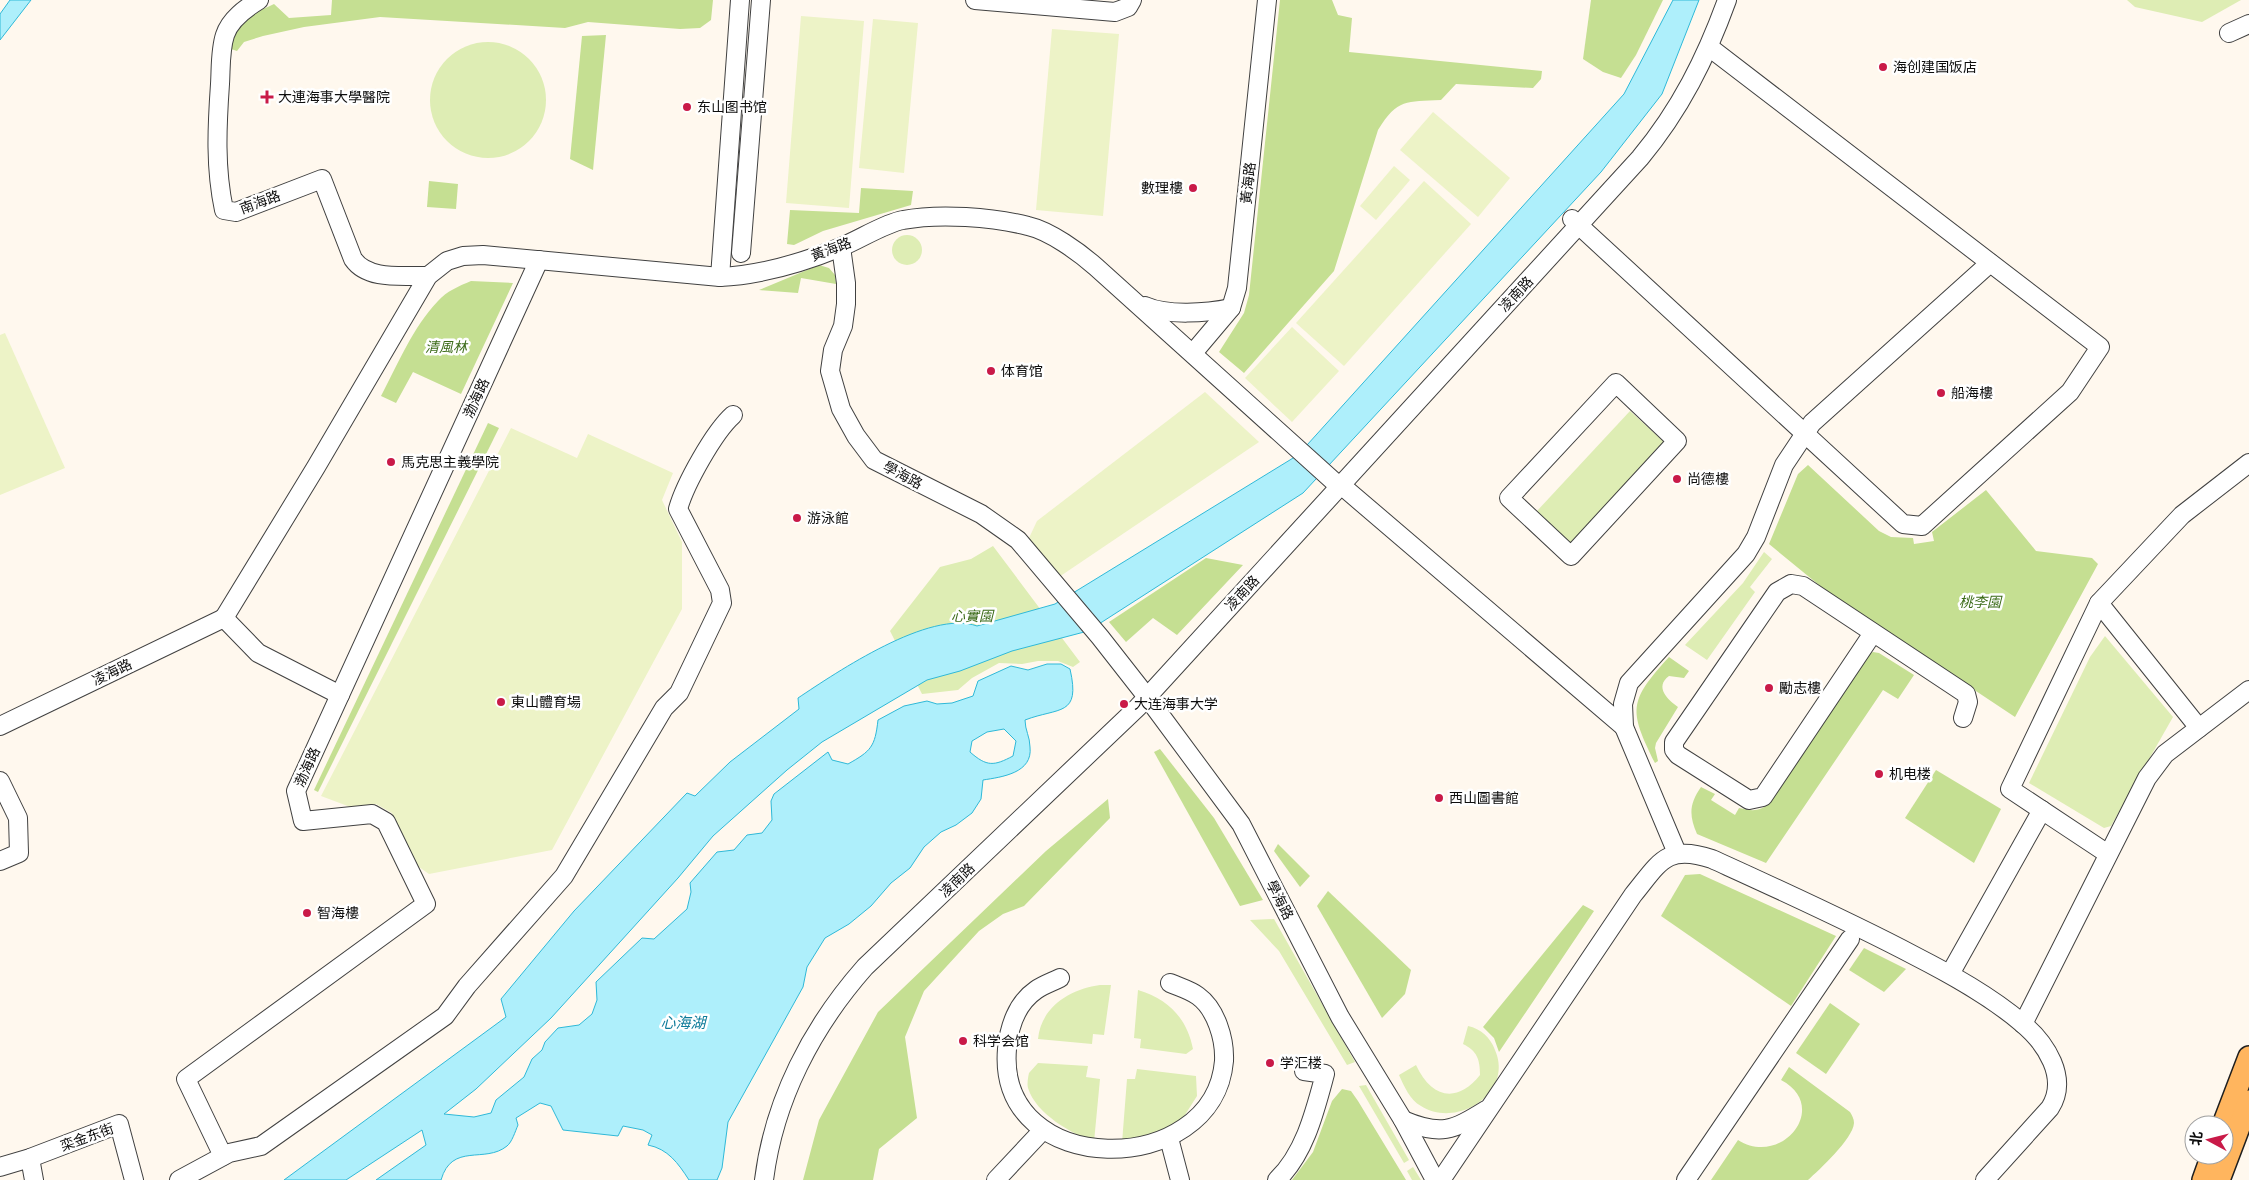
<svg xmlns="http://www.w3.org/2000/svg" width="2249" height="1180" viewBox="0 0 2249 1180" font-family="Merriweather,'Noto Sans SC',serif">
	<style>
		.green { fill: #deedb4 }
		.forest { fill: #c5df92 }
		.pitch { fill: #edf3c7 }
		.water { fill: #aeeffb; stroke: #2fb9d8; fill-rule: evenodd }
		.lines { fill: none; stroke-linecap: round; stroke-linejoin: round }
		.minor-casing { stroke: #414141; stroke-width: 20 }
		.major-casing { stroke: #1f1f1f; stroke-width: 24 }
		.minor { stroke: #fff; stroke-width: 18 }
		.major { stroke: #ffb55e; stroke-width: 21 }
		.poi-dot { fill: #c91a48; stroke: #fff; stroke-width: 2 }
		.labels { text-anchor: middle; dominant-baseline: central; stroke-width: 5; stroke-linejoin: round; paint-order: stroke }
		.poi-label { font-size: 14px; fill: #0e0e0e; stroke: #fff; text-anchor: start }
		.street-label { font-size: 14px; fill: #0e0e0e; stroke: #fff }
		.park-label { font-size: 14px; font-style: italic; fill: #3b6b18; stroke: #fff }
		.water-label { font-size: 15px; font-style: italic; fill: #0d7b9a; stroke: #fff }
	</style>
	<rect width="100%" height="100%" fill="#fff8ee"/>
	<g class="green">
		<path d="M 2127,0 L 2241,0 L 2202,22 L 2135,7 Z"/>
		<circle cx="488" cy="100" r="58"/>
		<circle cx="907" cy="250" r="15"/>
		<path d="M 1630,411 L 1664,442 L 1571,543 L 1537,511 Z"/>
		<path d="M 993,546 L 1080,662 L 1073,667 L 1058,661 L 1038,661 L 1022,664 L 999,663 L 972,678 L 958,690 L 922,694 L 890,631 L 940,567 L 971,559 Z"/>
		<path d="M 1764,552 L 1772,559 L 1750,587 L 1755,592 L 1707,660 L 1685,645 L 1743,583 Z"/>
		<path d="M 2105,636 L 2173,717 L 2111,826 L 2104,828 L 2029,783 L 2090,657 Z"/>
		<path d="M 1274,919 L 1355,1062 L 1347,1065 L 1279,951 L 1250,920 Z"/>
		<path d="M 1100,985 L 1111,985 L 1104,1035 L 1093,1034 L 1092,1044 L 1038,1039 C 1041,1007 1070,989 1100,985 Z"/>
		<path d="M 1138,990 C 1168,999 1187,1018 1193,1049 L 1186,1054 L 1140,1048 L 1141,1039 L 1134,1038 Z"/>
		<path d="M 1468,1026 C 1481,1029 1490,1037 1495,1050 C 1514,1093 1457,1129 1421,1106 C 1410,1100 1404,1086 1399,1075 L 1416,1065 C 1431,1098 1457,1104 1480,1075 C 1480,1059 1477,1051 1463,1044 Z"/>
		<path d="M 1038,1063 L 1088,1066 L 1086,1077 L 1100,1079 L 1094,1142 C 1071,1133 1036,1114 1028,1088 C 1027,1084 1028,1077 1029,1073 Z"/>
		<path d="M 1137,1069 L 1196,1076 L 1197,1096 L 1183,1118 L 1152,1137 L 1122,1143 L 1127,1079 L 1135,1079 Z"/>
		<path d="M 1366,1085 L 1409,1160 L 1404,1163 L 1359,1086 Z"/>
		<path d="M 1413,1167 L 1421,1180 L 1412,1180 L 1407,1171 Z"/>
	</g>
	<g class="forest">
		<path d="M 332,0 L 713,0 L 711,20 L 700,28 L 680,29 L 588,22 L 565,28 L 380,17 L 304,27 L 263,36 L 244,42 L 237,51 L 231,49 C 237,20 248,16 274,4 L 289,18 L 331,15 Z"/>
		<path d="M 1280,0 L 1332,0 L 1338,15 L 1352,18 L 1349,52 L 1542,71 L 1541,79 L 1533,88 L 1456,84 L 1441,100 C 1406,102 1398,98 1378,130 L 1334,271 L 1244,373 L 1219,352 L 1244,313 L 1249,295 Z"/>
		<path d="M 1591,0 L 1663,0 L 1636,55 L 1621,78 L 1603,72 L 1583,59 Z"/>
		<path d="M 606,35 L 593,170 L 570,159 L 582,36 Z"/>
		<path d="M 429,181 L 458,184 L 456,209 L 427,207 Z"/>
		<path d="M 861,188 L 913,191 L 911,205 L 823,231 L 794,245 L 787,244 L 790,210 L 859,213 Z"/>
		<path d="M 819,265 L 829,268 L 835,275 L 836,284 L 801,278 L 798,293 L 759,290 Z"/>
		<path d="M 471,281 L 513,283 L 461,394 L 413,372 L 396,403 L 381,396 C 398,364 413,327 438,301 C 447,291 459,286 471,281 Z"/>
		<path d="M 488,423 L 499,428 L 318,792 L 314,790 Z"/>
		<path d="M 1808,465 L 1879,531 L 1891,537 L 1913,538 L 1914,544 L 1934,541 L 1932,532 L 1986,490 L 2036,551 L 2092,558 L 2098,564 L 2015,717 L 1830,594 L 1769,544 L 1798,474 Z"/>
		<path d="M 1206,558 L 1243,565 L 1177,635 L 1153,618 L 1126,642 L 1109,622 Z"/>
		<path d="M 1873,652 L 1879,653 L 1914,675 L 1898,699 L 1883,690 L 1766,863 L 1697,834 C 1689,816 1689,804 1701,787 L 1715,794 L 1711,800 L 1735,815 L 1739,808 C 1752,811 1759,812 1770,803 L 1868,655 Z"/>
		<path d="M 1669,657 L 1689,671 L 1684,678 L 1669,676 C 1654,687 1668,700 1678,707 L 1656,743 L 1655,748 L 1658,761 L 1655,763 C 1629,710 1628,702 1669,657 Z"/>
		<path d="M 1160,749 L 1214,818 L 1263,900 L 1240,906 L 1154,752 Z"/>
		<path d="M 1936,770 L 2001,809 L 1974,863 L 1905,818 Z"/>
		<path d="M 1108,799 L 1110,818 L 1024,906 L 1003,914 L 979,931 L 924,991 L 905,1037 L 917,1118 L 879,1149 L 873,1180 L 803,1180 L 819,1120 L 878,1012 L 1046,851 Z"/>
		<path d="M 1278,844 L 1310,876 L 1300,887 L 1274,851 Z"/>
		<path d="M 1700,874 L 1836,936 L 1791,1006 L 1661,916 L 1685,875 Z"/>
		<path d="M 1328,891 L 1411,970 L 1405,994 L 1382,1018 L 1317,906 Z"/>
		<path d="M 1583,905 L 1594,911 L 1499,1052 L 1494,1038 L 1483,1027 Z"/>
		<path d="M 1864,948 L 1906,969 L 1884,992 L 1849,970 Z"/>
		<path d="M 1830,1003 L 1860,1024 L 1826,1074 L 1796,1053 Z"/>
		<path d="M 1789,1067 L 1850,1112 C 1852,1115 1854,1119 1854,1123 C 1853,1139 1819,1170 1808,1180 L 1711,1180 L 1738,1140 C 1782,1168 1831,1106 1781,1080 Z"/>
		<path d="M 1342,1089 L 1351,1091 L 1358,1101 L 1406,1180 L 1292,1180 L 1313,1152 L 1332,1101 Z"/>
	</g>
	<g class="pitch">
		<path d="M 801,16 L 864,21 L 849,208 L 786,203 Z"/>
		<path d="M 873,19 L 918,23 L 904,173 L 859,168 Z"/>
		<path d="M 1052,29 L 1119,34 L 1103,216 L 1036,210 Z"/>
		<path d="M 1433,112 L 1510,178 L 1478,217 L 1400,150 Z"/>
		<path d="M 1394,166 L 1410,180 L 1376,220 L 1360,206 Z"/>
		<path d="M 1424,181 L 1471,224 L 1344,366 L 1296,323 Z"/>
		<path d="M 1292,327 L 1339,371 L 1292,422 L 1245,378 Z"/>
		<path d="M 5,333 L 65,468 L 0,495 L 0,335 Z"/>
		<path d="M 1205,392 L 1259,442 L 1059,577 L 1029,538 L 1037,521 Z"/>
		<path d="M 511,428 L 577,458 L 588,434 L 673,473 L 662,500 L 682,542 L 682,609 L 552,850 L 429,874 L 409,860 L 392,813 L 376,804 L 353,808 L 321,796 Z"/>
	</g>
	<g class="water">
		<path d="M 10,0 L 31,0 L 0,40 L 0,14 Z"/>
		<path d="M 1673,0 L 1699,0 L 1662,94 L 1601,172 L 1303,493 L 1088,631 L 1012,651 L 960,671 L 927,680 L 822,742 L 787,770 L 713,836 L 678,878 L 551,1018 L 476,1089 L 444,1114 L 474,1117 L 491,1113 L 496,1100 L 524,1077 L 532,1059 L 542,1050 L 545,1042 L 558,1028 L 579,1025 L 592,1014 L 597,1000 L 596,982 L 642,938 L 654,939 L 687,909 L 691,892 L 690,883 L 717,852 L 734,850 L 747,835 L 762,833 L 772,820 L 771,801 L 774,794 L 828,752 L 832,760 L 848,764 C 871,751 875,747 878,720 L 904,706 L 927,701 L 937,704 L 952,703 L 973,696 L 978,681 L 1011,666 L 1028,670 L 1047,664 L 1061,664 L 1070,669 C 1081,717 1059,707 1025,720 C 1025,730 1030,737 1030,747 C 1033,773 1002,777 983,780 L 981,799 L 972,813 L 956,825 L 941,832 L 924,847 L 910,868 L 891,883 L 871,906 L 849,924 L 825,938 L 807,967 L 803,987 L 728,1122 L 722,1168 L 717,1180 L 689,1180 C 678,1163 668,1149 648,1145 L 652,1135 L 643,1130 L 623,1126 L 618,1136 L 563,1130 L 551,1106 L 540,1103 L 516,1118 L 518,1125 C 515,1132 512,1142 507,1146 C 485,1164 452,1142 441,1180 L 376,1180 L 426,1145 L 422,1130 L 346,1180 L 284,1180 L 506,1017 L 501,999 L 574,911 L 687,793 L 695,796 L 730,762 L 799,709 L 798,698 C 837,672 930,609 977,626 L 1055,604 L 1298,455 L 1624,94 ZM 1004,729 L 1016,741 L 1013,756 C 994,766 987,767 970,752 L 972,741 L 987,732 Z"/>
	</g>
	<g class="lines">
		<defs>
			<g id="minor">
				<path d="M 259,0 C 246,8 230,19 225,35 C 220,50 221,68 220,84 C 217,127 215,168 224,210 L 236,212 L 322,179 L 353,259 C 368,281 404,275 428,276"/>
				<path d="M 975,0 L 1115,12 L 1128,7 L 1132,0"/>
				<path d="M 2229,33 L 2249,24"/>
				<path d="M 1572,219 L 1903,524 L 1922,526 L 2070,392 L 2100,347 L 1709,47"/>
				<path d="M 841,247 L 846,283 L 846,304 L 843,326 L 833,350 L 830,371 L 841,409 L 856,436 L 874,460 L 981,514 L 1018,540 L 1100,637 L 1147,697 L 1241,824 L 1340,1017 L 1403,1120 L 1435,1180"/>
				<path d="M 741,253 L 761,0"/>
				<path d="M 720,277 L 740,0"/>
				<path d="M 1145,306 C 1167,316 1207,313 1231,308"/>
				<path d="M 1193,353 L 1231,308 L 1237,288 L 1267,0"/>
				<path d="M 1616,383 L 1677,441 L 1571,556 L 1509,498 Z"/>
				<path d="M 1341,485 L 1624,727"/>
				<path d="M 2099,603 L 2199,728"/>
				<path d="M 224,618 L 316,467 L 428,276 L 447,261 L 463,256 L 483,255 L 720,277 C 762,275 802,263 841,247 C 859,240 885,223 903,220 C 939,213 993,217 1028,226 C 1050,231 1079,252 1096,267 L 1340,487"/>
				<path d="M 224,618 L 258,653 L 340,695"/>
				<path d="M 1873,633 L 1763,797 L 1749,800 L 1678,755 L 1674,750 L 1674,742 L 1777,592 L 1791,584 L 1803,586 L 1966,694 L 1968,702 L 1963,718"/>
				<path d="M 0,726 L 224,618"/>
				<path d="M 0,781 L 18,818 L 19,853 L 0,861"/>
				<path d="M 1677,853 L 1624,727 L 1623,704 L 1629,683 L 1746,554 L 1756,537 L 1784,465 L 1812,423 L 1990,263"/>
				<path d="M 2108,854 L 2010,789 L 2099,603 L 2182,515 L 2249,463"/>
				<path d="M 1950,974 L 2042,810"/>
				<path d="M 1060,978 C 1052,982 1043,985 1036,990 C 1017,1003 1009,1027 1007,1049 C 996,1180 1214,1180 1224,1061 C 1225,1039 1216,1009 1198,996 C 1190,990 1179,987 1170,983"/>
				<path d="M 2023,1024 L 2147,778 L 2165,754 L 2249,690"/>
				<path d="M 1403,1120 C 1441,1136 1452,1131 1486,1110"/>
				<path d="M 1170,1142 L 1180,1180"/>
				<path d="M 223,1156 L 186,1079 L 426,904 L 386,822 L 372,814 L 303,821 L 296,791 L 539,260"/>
				<path d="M 30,1158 L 34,1180"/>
				<path d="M 0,1167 L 30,1158 L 119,1124 L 134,1180"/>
				<path d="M 179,1180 L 229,1153 L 261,1146 L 445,1016 L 467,986 L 564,876 L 664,708 L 679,693 L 722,603 L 720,590 L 678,509 C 685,484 714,432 733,415"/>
				<path d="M 764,1180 C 774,1100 812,1027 865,967 L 1138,707 L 1640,158 C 1680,110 1706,58 1727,0"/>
				<path d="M 996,1180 L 1042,1131"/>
				<path d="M 1277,1180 C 1305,1153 1315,1111 1325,1074 L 1304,1071"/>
				<path d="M 1441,1180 L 1633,895 C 1660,862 1666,844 1712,859 C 1780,890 1849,921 1915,956 C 1952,975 1990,996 2022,1023 C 2046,1043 2069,1078 2050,1108 L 1985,1180"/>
				<path d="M 1686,1180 L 1850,939"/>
			</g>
			<g id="major">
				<path d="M 2223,1125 L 2249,1057"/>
				<path d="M 2203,1180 L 2212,1155"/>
				<path d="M 2219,1180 L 2249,1101"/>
			</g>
		</defs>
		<use href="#minor" class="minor-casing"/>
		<use href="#major" class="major-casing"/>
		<use href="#minor" class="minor"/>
		<use href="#major" class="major"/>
	</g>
	<g class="poi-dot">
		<circle cx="1883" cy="67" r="5"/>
		<path d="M264.5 89.5h5v5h5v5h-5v5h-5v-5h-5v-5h5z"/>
		<circle cx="687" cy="107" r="5"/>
		<circle cx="1193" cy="188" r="5"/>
		<circle cx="991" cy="371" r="5"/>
		<circle cx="1941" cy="393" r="5"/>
		<circle cx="391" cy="462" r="5"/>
		<circle cx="1677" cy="479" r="5"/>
		<circle cx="797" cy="518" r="5"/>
		<circle cx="1769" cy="688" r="5"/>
		<circle cx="501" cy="702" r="5"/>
		<circle cx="1124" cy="704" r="5"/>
		<circle cx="1879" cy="774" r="5"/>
		<circle cx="1439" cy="798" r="5"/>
		<circle cx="307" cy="913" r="5"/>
		<circle cx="963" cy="1041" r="5"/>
		<circle cx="1270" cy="1063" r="5"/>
	</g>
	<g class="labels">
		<g class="poi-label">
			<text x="1893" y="67">海创建国饭店</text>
			<text x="278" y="97">大連海事大學醫院</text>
			<text x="697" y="107">东山图书馆</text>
			<text x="1183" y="188" text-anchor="end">數理樓</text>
			<text x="1001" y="371">体育馆</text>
			<text x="1951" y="393">船海樓</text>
			<text x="401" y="462">馬克思主義學院</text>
			<text x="1687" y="479">尚德樓</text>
			<text x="807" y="518">游泳館</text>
			<text x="1779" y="688">勵志樓</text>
			<text x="511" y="702">東山體育場</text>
			<text x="1134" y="704">大连海事大学</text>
			<text x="1889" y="774">机电楼</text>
			<text x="1449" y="798">西山圖書館</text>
			<text x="317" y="913">智海樓</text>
			<text x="973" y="1041">科学会馆</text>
			<text x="1280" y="1063">学汇楼</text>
		</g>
		<g class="street-label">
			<text transform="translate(1248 183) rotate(-84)">黃海路</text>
			<text transform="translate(260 202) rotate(-20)">南海路</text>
			<text transform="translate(831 249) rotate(-20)">黃海路</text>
			<text transform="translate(1516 294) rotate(-47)">凌南路</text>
			<text transform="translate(476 398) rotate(-65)">渤海路</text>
			<text transform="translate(903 475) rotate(28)">學海路</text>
			<text transform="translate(1242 593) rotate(-47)">凌南路</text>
			<text transform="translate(112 672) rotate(-26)">凌海路</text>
			<text transform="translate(307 767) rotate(-66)">渤海路</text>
			<text transform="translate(957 880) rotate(-44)">凌南路</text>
			<text transform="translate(1280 900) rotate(63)">學海路</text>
			<text transform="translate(87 1137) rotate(-20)">栾金东街</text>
		</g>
		<g class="park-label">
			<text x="446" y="347">清風林</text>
			<text x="1980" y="602">桃李園</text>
			<text x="972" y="616">心實園</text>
		</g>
		<g class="water-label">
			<text x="683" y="1022">心海湖</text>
		</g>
	</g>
	<g transform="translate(2209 1140) rotate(277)"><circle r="24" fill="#ffffff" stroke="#9f9f9f"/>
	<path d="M0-4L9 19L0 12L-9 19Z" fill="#c91a48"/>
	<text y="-8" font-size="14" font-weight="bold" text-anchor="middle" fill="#0e0e0e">北</text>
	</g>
</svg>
